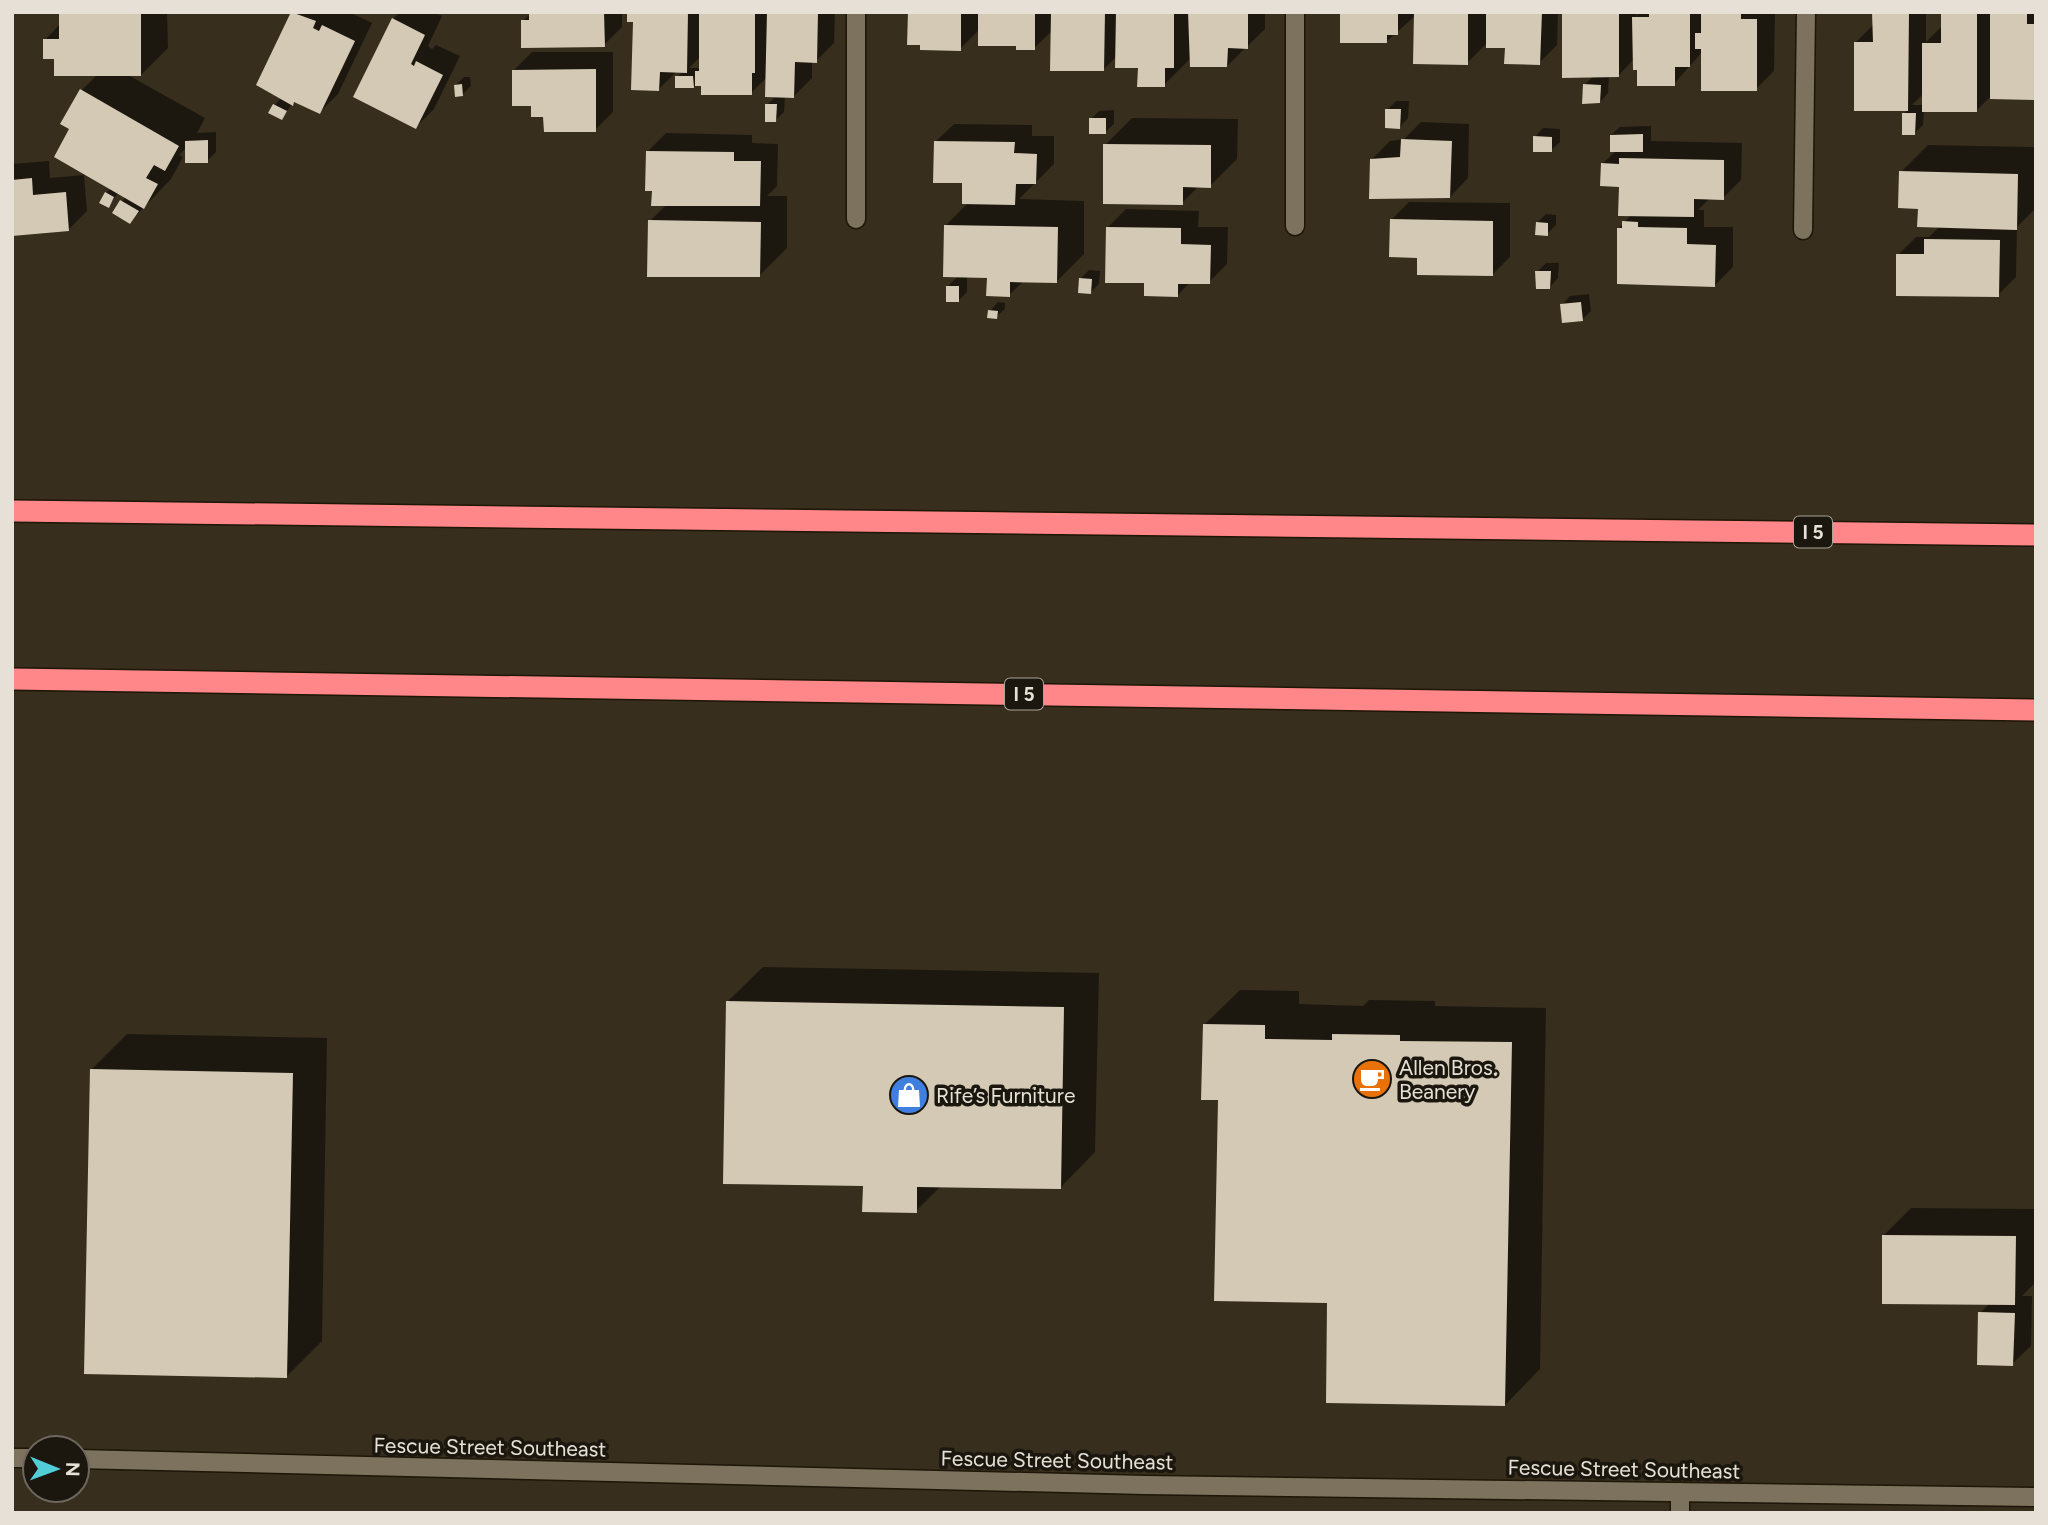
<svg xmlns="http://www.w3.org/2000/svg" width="2048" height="1525" viewBox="0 0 2048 1525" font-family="Figtree,sans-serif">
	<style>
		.shadow { fill: #0007; fill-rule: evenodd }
		.building { fill: #d4c9b4 }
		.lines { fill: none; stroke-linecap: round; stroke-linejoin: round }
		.minor-casing { stroke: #1e1606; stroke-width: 21 }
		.highway-casing { stroke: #1e1606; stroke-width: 24 }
		.minor { stroke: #7c725e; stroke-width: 18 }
		.highway { stroke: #ff8789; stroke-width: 21 }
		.labels { text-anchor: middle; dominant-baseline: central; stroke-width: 7; stroke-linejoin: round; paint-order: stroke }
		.shield { fill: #1b170f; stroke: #a9a49a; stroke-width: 2 }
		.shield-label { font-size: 19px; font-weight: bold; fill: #e6e0d6 }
		.poi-label { font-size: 21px; fill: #e6e0d6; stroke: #1b170f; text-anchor: start }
		.street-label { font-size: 21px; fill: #e6e0d6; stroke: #1b170f }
	</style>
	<rect width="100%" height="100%" fill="#372e1d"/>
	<g class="shadow">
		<path d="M 60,12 L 167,12 L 168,48 L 141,75 L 128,75 L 205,118 L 197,133 L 216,132 L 216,152 L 207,161 L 187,147 L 179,155 L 183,157 L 171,179 L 130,222 L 115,212 L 126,196 L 119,192 L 108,206 L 106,193 L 111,188 L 82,90 L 97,75 L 56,57 L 45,40 L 60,24 Z"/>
		<path d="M 293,12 L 349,12 L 372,23 L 338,94 L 320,112 L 295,100 L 282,118 L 275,105 L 281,98 L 259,84 Z"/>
		<path d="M 400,12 L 434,12 L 442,16 L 428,46 L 432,49 L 436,45 L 460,56 L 434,109 L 416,127 L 393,19 Z"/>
		<path d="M 532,12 L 622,12 L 622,27 L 604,45 L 523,21 Z"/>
		<path d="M 629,12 L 835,12 L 834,43 L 816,61 L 812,61 L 812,78 L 794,96 L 785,96 L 784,112 L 776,120 L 767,105 L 776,96 L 767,77 L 751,93 L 703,84 L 693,86 L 677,77 L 683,71 L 677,71 L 659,89 ZM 701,56 L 700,68 L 689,68 Z"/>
		<path d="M 910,12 L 1265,12 L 1265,29 L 1227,66 L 1192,57 L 1164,85 L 1140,67 L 1117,56 L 1103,70 L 1052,31 L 1034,48 L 980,29 L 960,49 Z"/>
		<path d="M 1342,12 L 1558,12 L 1557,45 L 1539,63 L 1506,47 L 1488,42 L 1467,63 L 1415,16 L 1387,41 Z"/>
		<path d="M 1564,12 L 1636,12 L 1636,16 L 1640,12 L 1775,12 L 1774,71 L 1756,89 L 1703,51 L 1674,84 L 1639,68 L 1634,59 L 1618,76 L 1609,76 L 1608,93 L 1600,102 L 1584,85 L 1594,76 Z"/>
		<path d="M 1874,12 L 1926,12 L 1926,42 L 1943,25 L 1943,12 L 2036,12 L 2036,98 L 1989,98 L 1977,110 L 1924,110 L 1923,125 L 1915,133 L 1904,113 L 1909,109 L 1855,109 L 1855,43 L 1874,24 ZM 1924,93 L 1924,105 L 1912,105 Z"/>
		<path d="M 532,52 L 613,52 L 613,112 L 595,130 L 545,115 L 532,104 L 514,70 Z"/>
		<path d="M 464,77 L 470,77 L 471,86 L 462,95 L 456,85 Z"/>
		<path d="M 1396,101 L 1409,101 L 1408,118 L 1400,127 L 1387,110 Z"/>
		<path d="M 1114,110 L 1114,124 L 1105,132 L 1091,119 L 1099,111 Z"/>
		<path d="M 1132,118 L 1238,119 L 1237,159 L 1210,186 L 1199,186 L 1182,203 L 1105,145 Z"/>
		<path d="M 1421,122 L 1469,124 L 1468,178 L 1450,197 L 1372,159 L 1390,141 L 1404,139 Z"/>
		<path d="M 954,124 L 1032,125 L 1032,136 L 1054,136 L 1054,164 L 1019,199 L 1084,201 L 1084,254 L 1057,281 L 1024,281 L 1009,295 L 989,277 L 967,276 L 967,292 L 958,301 L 948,286 L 958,276 L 946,225 L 969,202 L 964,182 L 935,142 Z"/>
		<path d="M 1651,126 L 1651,141 L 1742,143 L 1741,180 L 1723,198 L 1710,198 L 1698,210 L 1704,210 L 1704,227 L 1733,227 L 1733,267 L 1715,285 L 1619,228 L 1632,214 L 1620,185 L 1602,164 L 1616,151 L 1611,135 L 1620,127 Z"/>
		<path d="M 1543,128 L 1560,129 L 1560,142 L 1551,150 L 1535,137 Z"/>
		<path d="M 666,133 L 752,135 L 752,143 L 778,144 L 777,186 L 767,196 L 787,196 L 787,248 L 760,275 L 650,221 L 666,205 L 653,190 L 648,151 Z"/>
		<path d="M 1928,145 L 2036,147 L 2036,208 L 2017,227 L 2016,277 L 1998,295 L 1898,255 L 1916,237 L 1929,237 L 1940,226 L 1901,172 Z"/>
		<path d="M 49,161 L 50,178 L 84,175 L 87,211 L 69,229 L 12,234 L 12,164 Z"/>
		<path d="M 1409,202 L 1510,203 L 1510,257 L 1492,275 L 1391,220 Z"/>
		<path d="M 1126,209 L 1199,211 L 1198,227 L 1228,227 L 1227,264 L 1209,282 L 1190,282 L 1178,295 L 1146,282 L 1108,227 Z"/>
		<path d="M 1546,214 L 1556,215 L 1556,225 L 1547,234 L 1537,223 Z"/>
		<path d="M 1546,263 L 1559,263 L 1558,278 L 1550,287 L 1537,272 Z"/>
		<path d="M 1089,270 L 1100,271 L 1099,284 L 1091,292 L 1080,279 Z"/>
		<path d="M 1589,294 L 1591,311 L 1583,319 L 1562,305 L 1570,296 Z"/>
		<path d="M 998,302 L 1005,303 L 1005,309 L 996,317 L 990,311 Z"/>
		<path d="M 763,967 L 1099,973 L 1095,1152 L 1060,1188 L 941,1186 L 916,1211 L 864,1184 L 727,1002 Z"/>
		<path d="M 1240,990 L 1299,991 L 1299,1004 L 1363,1006 L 1369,1000 L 1435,1001 L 1435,1006 L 1546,1008 L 1540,1369 L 1505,1405 L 1329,1301 L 1220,1099 L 1204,1025 Z"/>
		<path d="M 127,1034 L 327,1038 L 322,1341 L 287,1376 L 92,1069 Z"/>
		<path d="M 1911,1208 L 2036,1209 L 2036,1282 L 2022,1296 L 2032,1296 L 2031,1346 L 2012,1364 L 1980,1313 L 1990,1303 L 1884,1235 Z"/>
	</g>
	<g class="building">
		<path d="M 59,12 L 141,12 L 141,76 L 54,76 L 54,59 L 43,59 L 43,39 L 59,39 Z"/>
		<path d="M 291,12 L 316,21 L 313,28 L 319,31 L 322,25 L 355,41 L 320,114 L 294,102 L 293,106 L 256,85 Z"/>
		<path d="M 529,12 L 604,12 L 605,47 L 521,48 L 521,20 L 529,20 Z"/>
		<path d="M 627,12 L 688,12 L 687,73 L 660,72 L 659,91 L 631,90 L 633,22 L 627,22 Z"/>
		<path d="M 699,12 L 755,12 L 755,73 L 752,73 L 752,95 L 701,95 L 701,86 L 695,86 L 695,71 L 699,71 Z"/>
		<path d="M 767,12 L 818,12 L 817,63 L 795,62 L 794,98 L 765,97 Z"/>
		<path d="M 908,12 L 961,12 L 961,51 L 920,50 L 920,45 L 907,45 Z"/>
		<path d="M 978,12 L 1035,12 L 1035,50 L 1016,50 L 1016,46 L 978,46 Z"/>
		<path d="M 1051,12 L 1105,12 L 1104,71 L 1050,71 Z"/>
		<path d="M 1116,12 L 1174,12 L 1174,68 L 1165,68 L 1165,87 L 1137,87 L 1138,68 L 1115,68 Z"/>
		<path d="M 1188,12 L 1248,12 L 1248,49 L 1228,48 L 1227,67 L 1190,67 Z"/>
		<path d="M 1340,12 L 1398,12 L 1398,35 L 1387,35 L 1387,43 L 1340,43 Z"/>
		<path d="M 1414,12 L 1468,12 L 1468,65 L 1413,64 Z"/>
		<path d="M 1486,12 L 1542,12 L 1540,65 L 1504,64 L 1505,48 L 1486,48 Z"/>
		<path d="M 1562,12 L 1619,12 L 1619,77 L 1562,78 Z"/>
		<path d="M 1649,12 L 1690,12 L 1690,67 L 1675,67 L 1675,86 L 1637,86 L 1637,70 L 1633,70 L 1632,17 L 1649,17 Z"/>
		<path d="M 1701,12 L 1741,12 L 1741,19 L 1757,19 L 1757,91 L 1701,91 L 1701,49 L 1695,49 L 1695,33 L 1701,33 Z"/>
		<path d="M 1872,12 L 1909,12 L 1908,111 L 1854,111 L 1854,42 L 1873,42 Z"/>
		<path d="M 1941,12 L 1977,12 L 1977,112 L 1922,112 L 1922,43 L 1941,43 Z"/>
		<path d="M 1990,12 L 2027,12 L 2027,24 L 2036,24 L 2036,100 L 1990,99 Z"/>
		<path d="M 392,18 L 425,35 L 411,64 L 414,66 L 416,61 L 443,75 L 416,129 L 353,97 Z"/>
		<path d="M 596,69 L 596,132 L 544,132 L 543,117 L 531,117 L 531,106 L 512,106 L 512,70 Z"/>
		<path d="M 675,76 L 693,76 L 694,88 L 675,88 Z"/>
		<path d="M 462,84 L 463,96 L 455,97 L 454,85 Z"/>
		<path d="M 1583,84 L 1601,85 L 1600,103 L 1582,104 Z"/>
		<path d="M 80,89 L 179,146 L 165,171 L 154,165 L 146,178 L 158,184 L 144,209 L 54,157 L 69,129 L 60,124 Z"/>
		<path d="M 273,104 L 287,111 L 282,120 L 268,113 Z"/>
		<path d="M 765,104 L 777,104 L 776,122 L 765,122 Z"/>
		<path d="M 1385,109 L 1401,109 L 1400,129 L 1385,128 Z"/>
		<path d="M 1902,113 L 1916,113 L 1915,135 L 1902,135 Z"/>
		<rect x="1089" y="118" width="17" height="16"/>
		<path d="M 1643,134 L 1643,152 L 1610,152 L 1610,135 Z"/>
		<path d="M 1533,136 L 1552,137 L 1552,152 L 1533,152 Z"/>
		<path d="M 1401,139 L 1452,141 L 1450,198 L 1369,199 L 1370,159 L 1400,157 Z"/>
		<path d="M 208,140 L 208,163 L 185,163 L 185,141 Z"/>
		<path d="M 934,141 L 1015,142 L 1014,153 L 1037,154 L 1036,184 L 1016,184 L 1015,205 L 962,204 L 962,183 L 933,183 Z"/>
		<path d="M 1103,144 L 1211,145 L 1211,188 L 1183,187 L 1183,205 L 1103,204 Z"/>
		<path d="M 646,151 L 734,152 L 734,161 L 761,161 L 760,206 L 651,206 L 652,191 L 645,191 Z"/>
		<path d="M 1619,158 L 1724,160 L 1724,200 L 1694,199 L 1694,217 L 1618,216 L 1619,187 L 1600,186 L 1601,163 L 1619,164 Z"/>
		<path d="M 1899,171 L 2018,174 L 2017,230 L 1917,227 L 1918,209 L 1898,208 Z"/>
		<path d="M 32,178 L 33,195 L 66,192 L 69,231 L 12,236 L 12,180 Z"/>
		<path d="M 105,192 L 114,197 L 109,208 L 99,203 Z"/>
		<path d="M 120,200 L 139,211 L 130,224 L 112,213 Z"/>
		<path d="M 1390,219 L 1493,221 L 1493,276 L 1417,275 L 1417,258 L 1389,257 Z"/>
		<path d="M 648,220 L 761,222 L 760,277 L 647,277 Z"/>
		<path d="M 1622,221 L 1638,222 L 1638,227 L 1687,228 L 1687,244 L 1716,245 L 1715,287 L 1617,284 L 1617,228 L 1622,228 Z"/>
		<path d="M 1536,222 L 1548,223 L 1548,236 L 1535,235 Z"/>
		<path d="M 944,225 L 1058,227 L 1057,283 L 1010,282 L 1010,297 L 986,296 L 987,278 L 943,277 Z"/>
		<path d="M 1106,227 L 1181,228 L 1181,244 L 1211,245 L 1210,284 L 1178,284 L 1178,297 L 1144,296 L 1144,283 L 1105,283 Z"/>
		<path d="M 1924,239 L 2000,240 L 1999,297 L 1896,296 L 1896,254 L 1924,254 Z"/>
		<path d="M 1535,271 L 1551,271 L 1550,289 L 1536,289 Z"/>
		<path d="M 1079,278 L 1092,279 L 1091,294 L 1078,293 Z"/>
		<rect x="946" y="286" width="13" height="16"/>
		<path d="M 1581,302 L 1583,321 L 1562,323 L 1560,304 Z"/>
		<path d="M 988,310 L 998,311 L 997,319 L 987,318 Z"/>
		<path d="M 726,1001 L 1064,1007 L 1061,1189 L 917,1187 L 917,1213 L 862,1212 L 863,1186 L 723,1184 Z"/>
		<path d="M 1203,1024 L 1265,1025 L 1265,1039 L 1332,1040 L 1332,1034 L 1400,1035 L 1400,1041 L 1512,1042 L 1505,1406 L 1326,1403 L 1327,1303 L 1214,1301 L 1218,1100 L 1201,1100 Z"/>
		<path d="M 90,1069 L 293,1073 L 287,1378 L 84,1374 Z"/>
		<path d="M 1882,1235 L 2016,1236 L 2015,1305 L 1882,1304 Z"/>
		<path d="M 1978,1312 L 2015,1313 L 2013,1366 L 1977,1365 Z"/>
	</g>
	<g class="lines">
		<defs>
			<g id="minor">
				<path d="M 1295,12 L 1295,226"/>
				<path d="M 856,219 L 856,12"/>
				<path d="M 1803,230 L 1806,12"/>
				<path d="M 12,1458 L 35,1458"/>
				<path d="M 77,1459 L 1145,1485 L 2036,1497"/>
				<path d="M 1680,1513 L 1680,1492"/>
			</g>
			<g id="highway">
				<path d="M 12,511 L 2036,535"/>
				<path d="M 12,679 L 2036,710"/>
			</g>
		</defs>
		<use href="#minor" class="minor-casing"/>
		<use href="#highway" class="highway-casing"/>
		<use href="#minor" class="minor"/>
		<use href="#highway" class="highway"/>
	</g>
	<defs>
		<symbol id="cafe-disc" viewBox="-11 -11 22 22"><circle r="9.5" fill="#e8710a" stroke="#1b170f"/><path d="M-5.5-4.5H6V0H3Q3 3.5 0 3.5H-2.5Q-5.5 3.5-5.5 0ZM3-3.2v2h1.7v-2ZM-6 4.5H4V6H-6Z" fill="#fff"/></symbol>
		<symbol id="shop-disc" viewBox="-11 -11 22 22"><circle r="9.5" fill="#3f7fe0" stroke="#1b170f"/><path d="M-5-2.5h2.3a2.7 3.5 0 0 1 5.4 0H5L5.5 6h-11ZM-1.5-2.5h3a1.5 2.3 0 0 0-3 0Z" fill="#fff"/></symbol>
	</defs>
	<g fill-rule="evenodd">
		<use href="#cafe-disc" x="1350" y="1057" width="44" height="44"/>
		<use href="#shop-disc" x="887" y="1073" width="44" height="44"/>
	</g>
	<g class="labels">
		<g class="shield">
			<rect x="1794" y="516.5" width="38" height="31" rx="5"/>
			<rect x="1005" y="678.5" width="38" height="31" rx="5"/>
		</g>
		<g class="shield-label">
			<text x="1813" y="532">I 5</text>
			<text x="1024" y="694">I 5</text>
		</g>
		<g class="poi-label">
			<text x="1399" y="1067">Allen Bros.<tspan x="1399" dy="24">Beanery</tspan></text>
			<text x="936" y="1095">Rife’s Furniture</text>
		</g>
		<g class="street-label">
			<text transform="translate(490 1447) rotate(1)">Fescue Street Southeast</text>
			<text transform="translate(1057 1460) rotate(1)">Fescue Street Southeast</text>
			<text transform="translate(1624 1469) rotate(1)">Fescue Street Southeast</text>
		</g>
	</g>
	<rect width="2048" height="1525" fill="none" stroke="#e6e0d6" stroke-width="28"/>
	<g transform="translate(56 1469) rotate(91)"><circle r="33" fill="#1b170f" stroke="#6c675f" stroke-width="2"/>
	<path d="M0-5L12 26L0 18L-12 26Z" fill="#52ccd6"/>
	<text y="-10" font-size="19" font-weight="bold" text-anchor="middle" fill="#e6e0d6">N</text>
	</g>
</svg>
